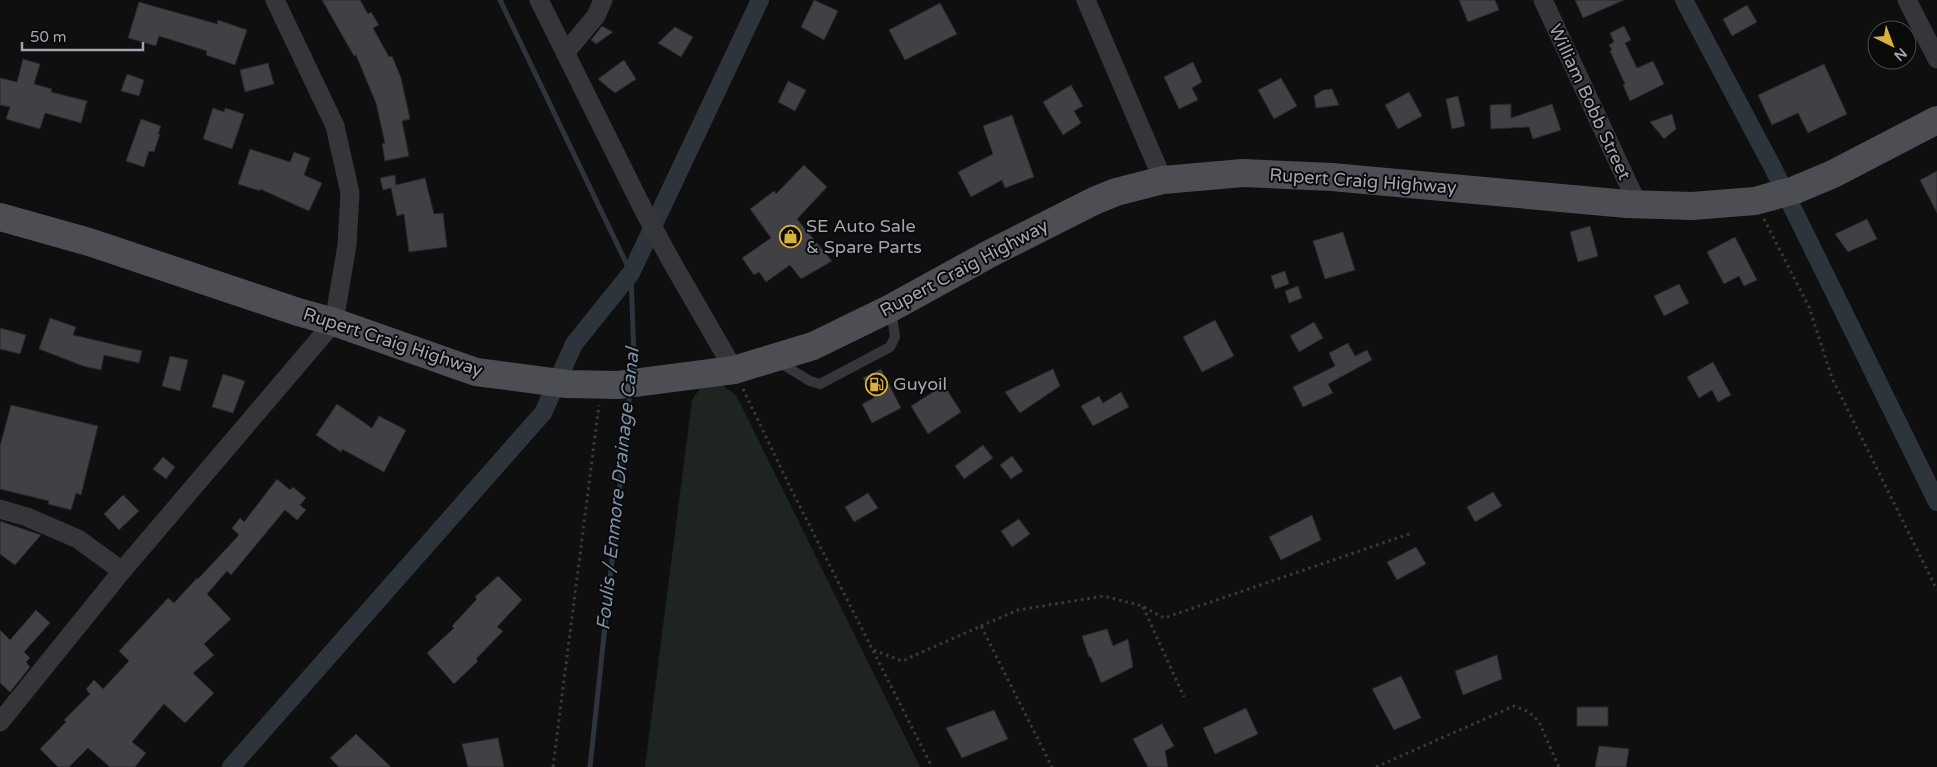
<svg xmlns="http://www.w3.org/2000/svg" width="1937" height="767" viewBox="0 0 1937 767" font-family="'Varela Round',sans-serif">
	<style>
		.green { fill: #1e241f }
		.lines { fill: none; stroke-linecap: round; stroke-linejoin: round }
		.stream { stroke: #2e343b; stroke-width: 5 }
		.canal { stroke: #2e343b; stroke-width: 18 }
		.building { fill: #414145; stroke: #29292c }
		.path { stroke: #393a3d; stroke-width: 3; stroke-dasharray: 2.5 4; stroke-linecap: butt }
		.lane { stroke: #353639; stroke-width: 10 }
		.street { stroke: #353639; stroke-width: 19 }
		.primary { stroke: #4d4e53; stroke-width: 28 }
		.labels { text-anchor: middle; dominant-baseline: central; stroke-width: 4; stroke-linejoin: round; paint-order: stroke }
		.street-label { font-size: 18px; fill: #a2a5af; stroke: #0a0a0b }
		.poi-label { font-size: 18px; fill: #a2a5af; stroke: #0a0a0b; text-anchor: start }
		.water-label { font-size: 19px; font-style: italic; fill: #7c90a7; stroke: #0a0a0b }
	</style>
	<rect width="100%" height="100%" fill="#0f0f10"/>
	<path class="green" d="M 722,385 L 736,395 L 920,767 L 645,767 L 692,400 L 701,387 Z"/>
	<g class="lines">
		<g class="stream">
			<path d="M 500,0 L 631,273 L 634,360 L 632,375"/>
			<path d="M 590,767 L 630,391"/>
		</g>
		<g class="canal">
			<path d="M 1684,0 L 1772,166 L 1937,502"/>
			<path d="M 231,767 L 543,413 L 574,344 L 631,273 L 760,0"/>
		</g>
	</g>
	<g class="building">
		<path d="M 322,0 L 360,0 L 368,14 L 371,12 L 379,25 L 373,28 L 389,57 L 392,56 L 401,78 L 410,119 L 402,121 L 409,156 L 385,161 L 382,144 L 385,143 L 376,103 L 356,55 L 354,56 Z"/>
		<path d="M 814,0 L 838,11 L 824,40 L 801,27 Z"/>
		<path d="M 1459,0 L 1495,0 L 1499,10 L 1468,22 Z"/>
		<path d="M 1575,0 L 1624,0 L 1583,18 Z"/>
		<path d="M 139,2 L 217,24 L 218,20 L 247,30 L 235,65 L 206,55 L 207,51 L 159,36 L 156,46 L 128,38 Z"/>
		<path d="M 940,3 L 957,34 L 905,60 L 889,30 Z"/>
		<path d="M 1747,5 L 1757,22 L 1732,36 L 1723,19 Z"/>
		<path d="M 602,26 L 613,32 L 596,44 L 591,40 Z"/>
		<path d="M 1624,26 L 1631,40 L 1625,43 L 1637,68 L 1653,61 L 1664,84 L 1630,101 L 1623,85 L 1625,84 L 1610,51 L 1612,50 L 1609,45 L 1614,42 L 1610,33 Z"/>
		<path d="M 675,27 L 693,37 L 681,57 L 658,43 Z"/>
		<path d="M 23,59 L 40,64 L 34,84 L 52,89 L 51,92 L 87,101 L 81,123 L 45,113 L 40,129 L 6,119 L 10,107 L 0,105 L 0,78 L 17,82 Z"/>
		<path d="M 624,60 L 636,79 L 615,93 L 598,79 Z"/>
		<path d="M 1193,62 L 1202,82 L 1192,88 L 1198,100 L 1179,109 L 1164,77 Z"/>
		<path d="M 268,63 L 274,84 L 245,92 L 240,70 Z"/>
		<path d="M 1824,64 L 1847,114 L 1808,133 L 1798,113 L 1772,125 L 1758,95 Z"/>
		<path d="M 127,74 L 144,80 L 139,96 L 121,91 Z"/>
		<path d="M 1281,78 L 1297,106 L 1274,119 L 1258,90 Z"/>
		<path d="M 788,81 L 806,90 L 795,111 L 778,102 Z"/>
		<path d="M 1071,85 L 1083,106 L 1074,111 L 1081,123 L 1063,135 L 1043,102 Z"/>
		<path d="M 1332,89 L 1339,105 L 1316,108 L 1314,96 L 1323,90 Z"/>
		<path d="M 1409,92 L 1422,116 L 1398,129 L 1385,105 Z"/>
		<path d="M 1458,96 L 1465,126 L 1452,129 L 1446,99 Z"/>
		<path d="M 1511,104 L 1511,118 L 1552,104 L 1561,130 L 1533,139 L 1529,127 L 1491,129 L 1490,105 Z"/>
		<path d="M 213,108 L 224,112 L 225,108 L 244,114 L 232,149 L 203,139 Z"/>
		<path d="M 1672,114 L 1676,129 L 1664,139 L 1650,122 Z"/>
		<path d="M 1012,115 L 1034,177 L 1005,188 L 1002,180 L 971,197 L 958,172 L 993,154 L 983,126 Z"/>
		<path d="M 141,119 L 161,126 L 158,134 L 160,134 L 154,152 L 149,151 L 144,167 L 126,161 Z"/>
		<path d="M 250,149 L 290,162 L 294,152 L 310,158 L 304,175 L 322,183 L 309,211 L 260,189 L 260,191 L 238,184 Z"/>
		<path d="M 804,165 L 827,187 L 797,219 L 832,261 L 801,279 L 790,265 L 766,282 L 759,272 L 754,275 L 742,258 L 771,238 L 750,209 L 774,191 L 776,194 Z"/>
		<path d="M 1937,171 L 1937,213 L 1920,180 Z"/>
		<path d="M 395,175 L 396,185 L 425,178 L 434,214 L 443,213 L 447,247 L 409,252 L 404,214 L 397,216 L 391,188 L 383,190 L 380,178 Z"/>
		<path d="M 1867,219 L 1877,239 L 1848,252 L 1835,234 Z"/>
		<path d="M 1590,226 L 1598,256 L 1578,262 L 1570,232 Z"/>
		<path d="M 1343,232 L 1355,270 L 1325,279 L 1313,241 Z"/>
		<path d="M 1735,237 L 1757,280 L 1744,286 L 1739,276 L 1724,284 L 1707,252 Z"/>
		<path d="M 1285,271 L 1289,284 L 1275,289 L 1271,276 Z"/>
		<path d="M 1679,284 L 1689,303 L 1664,316 L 1654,296 Z"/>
		<path d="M 1298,286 L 1302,298 L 1289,303 L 1285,291 Z"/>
		<path d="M 50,318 L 76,327 L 73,335 L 142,351 L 139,363 L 104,355 L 101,370 L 83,366 L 39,349 Z"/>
		<path d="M 1215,320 L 1234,356 L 1202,372 L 1183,337 Z"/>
		<path d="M 1314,322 L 1323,338 L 1299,352 L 1290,336 Z"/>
		<path d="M 0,328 L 26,335 L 20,354 L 0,349 Z"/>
		<path d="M 1348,343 L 1355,356 L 1367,350 L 1372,360 L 1328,384 L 1333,393 L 1303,407 L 1293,387 L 1335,366 L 1329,353 Z"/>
		<path d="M 170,356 L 188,360 L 180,391 L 162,386 Z"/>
		<path d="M 1713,362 L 1731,395 L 1718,402 L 1712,390 L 1699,398 L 1687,377 Z"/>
		<path d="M 881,369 L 901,408 L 872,423 L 862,404 L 874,398 L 863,378 Z"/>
		<path d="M 1053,369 L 1060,386 L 1020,413 L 1005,392 Z"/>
		<path d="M 223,374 L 245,381 L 233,413 L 212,407 Z"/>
		<path d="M 944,385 L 961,412 L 928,434 L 911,406 Z"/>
		<path d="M 1121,392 L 1129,407 L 1093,426 L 1081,406 L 1099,396 L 1103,403 Z"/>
		<path d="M 337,404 L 372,428 L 379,416 L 406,430 L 384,472 L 342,449 L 341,452 L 316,435 Z"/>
		<path d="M 11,405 L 98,426 L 81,495 L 76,493 L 71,510 L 48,504 L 49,501 L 0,489 L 0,446 Z"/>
		<path d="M 983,445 L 993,458 L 964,479 L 955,466 Z"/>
		<path d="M 1012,456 L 1023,471 L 1011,479 L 1000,465 Z"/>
		<path d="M 163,457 L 175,467 L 166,479 L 153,469 Z"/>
		<path d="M 277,479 L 290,490 L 293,487 L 306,498 L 300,505 L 306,510 L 297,520 L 285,510 L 231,575 L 227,571 L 207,594 L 231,619 L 204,644 L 214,655 L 193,673 L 214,693 L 185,723 L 164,704 L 132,742 L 146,753 L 135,767 L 110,767 L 88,748 L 69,767 L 58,767 L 40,749 L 66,722 L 64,720 L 90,694 L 86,689 L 94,680 L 103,689 L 129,661 L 119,651 L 168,598 L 174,603 L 197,578 L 198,579 L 239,535 L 232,528 L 240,518 L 244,522 Z"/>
		<path d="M 1493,492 L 1502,506 L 1475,522 L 1467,507 Z"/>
		<path d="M 868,493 L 878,508 L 854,522 L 845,507 Z"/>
		<path d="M 123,495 L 139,511 L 119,530 L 104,514 Z"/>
		<path d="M 1312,515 L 1321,540 L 1281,560 L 1269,537 Z"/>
		<path d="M 1019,519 L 1030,534 L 1012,547 L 1001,531 Z"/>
		<path d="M 0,521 L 41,535 L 15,565 L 0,554 Z"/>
		<path d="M 1416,547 L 1426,564 L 1397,580 L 1387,562 Z"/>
		<path d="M 498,576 L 522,600 L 497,627 L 503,631 L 476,659 L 478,661 L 454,684 L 427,653 L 454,628 L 452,626 L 477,599 L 475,597 Z"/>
		<path d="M 36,610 L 50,623 L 24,652 L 30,658 L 26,662 L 30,667 L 10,692 L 0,683 L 0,630 L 10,640 Z"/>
		<path d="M 1107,629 L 1113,646 L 1128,639 L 1133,667 L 1101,683 L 1091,657 L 1089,657 L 1082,636 Z"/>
		<path d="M 1497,655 L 1502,679 L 1463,695 L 1455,671 Z"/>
		<path d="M 1401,676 L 1421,718 L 1394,730 L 1372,689 Z"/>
		<rect x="1577" y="707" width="31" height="19"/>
		<path d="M 1246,708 L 1258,734 L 1215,754 L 1203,728 Z"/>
		<path d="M 994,710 L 1008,739 L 962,758 L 946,728 Z"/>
		<path d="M 1162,724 L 1174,746 L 1165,751 L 1168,767 L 1148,767 L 1133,739 Z"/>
		<path d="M 356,734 L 391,767 L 339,767 L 330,758 Z"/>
		<path d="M 498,738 L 504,767 L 468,767 L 462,744 Z"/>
		<path d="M 1599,746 L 1629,749 L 1626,767 L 1595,767 Z"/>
	</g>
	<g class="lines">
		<g class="path">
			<path d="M 1764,219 L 1809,307 L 1832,378 L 1937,590"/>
			<path d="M 743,389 L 790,487 L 932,767"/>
			<path d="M 1143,607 L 1184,697"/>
			<path d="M 981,626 L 1018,610 L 1104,596 L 1142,606 L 1164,618 L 1412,533"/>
			<path d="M 874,650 L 902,661 L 981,626 L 1052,767"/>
			<path d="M 553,767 L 599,405"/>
			<path d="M 1376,767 L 1514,706 L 1529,712 L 1539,722 L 1559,767"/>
		</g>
		<path class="lane" d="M 777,361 L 810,381 L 820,384 L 890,347 L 895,337 L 891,309"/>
		<g class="street">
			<path d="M 539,0 L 644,211 L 670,259 L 734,370"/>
			<path d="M 1086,0 L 1163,180"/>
			<path d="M 1543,0 L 1638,205"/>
			<path d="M 1907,0 L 1937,59"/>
			<path d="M 565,53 L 596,16 L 603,0"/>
			<path d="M 0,509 L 27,517 L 78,539 L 122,571"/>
			<path d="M 0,722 L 122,571 L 334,322 L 347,245 L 350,193 L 335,126 L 275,0"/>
		</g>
		<path class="primary" d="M 0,217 L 89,242 L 298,312 L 334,322 L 476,372 L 567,384 L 618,385 L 734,370 L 813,346 L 891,308 L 991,253 L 1094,201 L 1116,192 L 1163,180 L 1243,173 L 1332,177 L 1627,204 L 1692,206 L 1755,201 L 1795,190 L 1833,174 L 1937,120"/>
	</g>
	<defs>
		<symbol id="shop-ring" viewBox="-11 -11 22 22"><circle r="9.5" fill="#0a0a0b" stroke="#d9af3e" stroke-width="1.5"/><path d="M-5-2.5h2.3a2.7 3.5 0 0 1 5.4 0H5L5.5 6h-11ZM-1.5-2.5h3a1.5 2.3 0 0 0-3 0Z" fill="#d9af3e"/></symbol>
		<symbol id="fuel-ring" viewBox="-11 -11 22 22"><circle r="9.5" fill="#0a0a0b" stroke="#d9af3e" stroke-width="1.5"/><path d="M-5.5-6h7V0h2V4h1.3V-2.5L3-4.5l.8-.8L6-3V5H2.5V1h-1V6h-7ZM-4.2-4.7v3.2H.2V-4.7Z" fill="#d9af3e"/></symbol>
	</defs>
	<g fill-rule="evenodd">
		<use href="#shop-ring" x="778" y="224" width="25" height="25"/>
		<use href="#fuel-ring" x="864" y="372" width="25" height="25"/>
	</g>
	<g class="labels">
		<g class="street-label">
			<text transform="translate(1590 102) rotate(65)">William Bobb Street</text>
			<text transform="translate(1363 181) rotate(4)">Rupert Craig Highway</text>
			<text transform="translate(964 268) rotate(-28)">Rupert Craig Highway</text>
			<text transform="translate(393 342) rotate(18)">Rupert Craig Highway</text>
		</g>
		<g class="poi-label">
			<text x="806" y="226">SE Auto Sale<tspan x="806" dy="21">&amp; Spare Parts</tspan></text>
			<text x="893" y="384">Guyoil</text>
		</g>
		<g class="water-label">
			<text transform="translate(618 489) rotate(-84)">Foulis / Enmore Drainage Canal</text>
		</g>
	</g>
	<g transform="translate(1892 45) rotate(138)"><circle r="24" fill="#0a0a0b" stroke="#47484d"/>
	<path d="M0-4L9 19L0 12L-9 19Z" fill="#d9af3e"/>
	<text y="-8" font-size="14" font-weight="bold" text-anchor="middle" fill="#a2a5af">N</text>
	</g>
	<path d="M22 42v8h121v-8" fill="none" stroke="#a2a5af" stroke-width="2.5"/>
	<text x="30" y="42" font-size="15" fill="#a2a5af" stroke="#0a0a0b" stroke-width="4" paint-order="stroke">50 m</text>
</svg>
